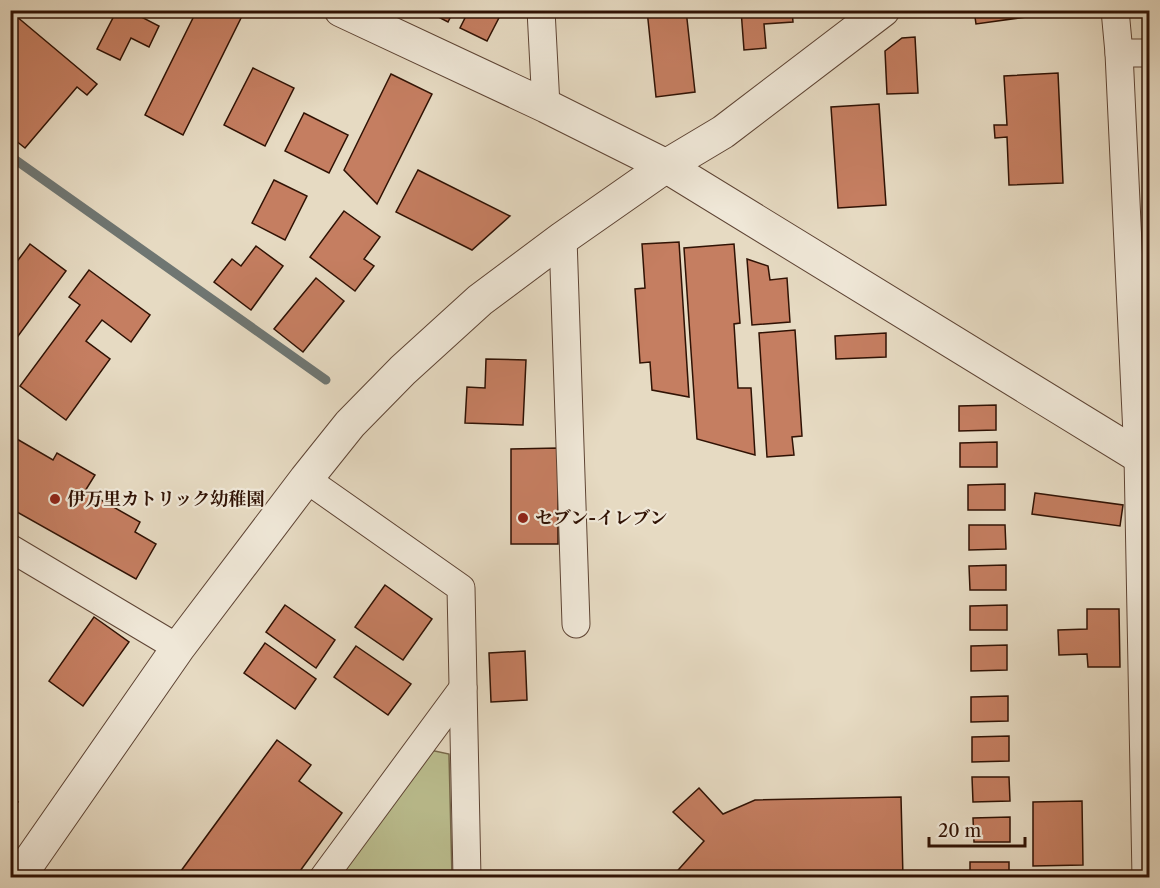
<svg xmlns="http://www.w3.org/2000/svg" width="1160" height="888" viewBox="0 0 1160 888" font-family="'Libre Caslon Text','Noto Serif JP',serif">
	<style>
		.green { fill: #bbbe8f; stroke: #76684a; stroke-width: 1.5 }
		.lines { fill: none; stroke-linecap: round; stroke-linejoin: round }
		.stream { stroke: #6f7672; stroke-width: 9 }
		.building { fill: #c57e61; stroke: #301204; stroke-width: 1.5 }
		.minor-casing { stroke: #5e4434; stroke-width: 29 }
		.tertiary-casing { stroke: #5e4434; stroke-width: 35 }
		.minor { stroke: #efe7d7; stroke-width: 27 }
		.tertiary { stroke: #efe7d7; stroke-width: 33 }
		.poi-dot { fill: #8f2418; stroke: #efe7d7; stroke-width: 2 }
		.labels { text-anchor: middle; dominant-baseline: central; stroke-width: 4.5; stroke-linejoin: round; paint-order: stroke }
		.poi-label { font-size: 18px; font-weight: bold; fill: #301204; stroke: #efe7d7; text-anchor: start }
	</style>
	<rect width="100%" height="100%" fill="#e6dac2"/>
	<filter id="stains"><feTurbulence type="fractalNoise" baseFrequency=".00333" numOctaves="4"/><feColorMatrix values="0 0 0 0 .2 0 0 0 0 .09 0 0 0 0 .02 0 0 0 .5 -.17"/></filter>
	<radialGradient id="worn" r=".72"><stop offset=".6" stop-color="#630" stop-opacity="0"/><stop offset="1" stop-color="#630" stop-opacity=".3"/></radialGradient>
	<path class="green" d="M 430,750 L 449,754 L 452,877 L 337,878 Z"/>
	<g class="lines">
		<path class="stream" d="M 10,156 L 326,380"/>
	</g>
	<g class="building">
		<path d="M 117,10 L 128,10 L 159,26 L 149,47 L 131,38 L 120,60 L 97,49 Z"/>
		<path d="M 197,10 L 245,10 L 183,135 L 145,115 Z"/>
		<path d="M 425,10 L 454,10 L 448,22 Z"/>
		<path d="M 469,10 L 503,10 L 487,41 L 460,28 Z"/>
		<path d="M 647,10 L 686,10 L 695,92 L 656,97 Z"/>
		<path d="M 741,10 L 792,10 L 793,22 L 764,24 L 766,48 L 744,50 Z"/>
		<path d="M 974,10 L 1026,10 L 1026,17 L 976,24 Z"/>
		<path d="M 1033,10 L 1074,10 L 1033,12 Z"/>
		<path d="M 16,16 L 97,84 L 87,95 L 77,87 L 25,148 L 10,136 L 10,23 Z"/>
		<path d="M 915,37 L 918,93 L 887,94 L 885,51 L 902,38 Z"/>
		<path d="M 253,68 L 294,88 L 265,146 L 224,125 Z"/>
		<path d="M 1058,73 L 1063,183 L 1009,185 L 1007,137 L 995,138 L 994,125 L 1007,125 L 1004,76 Z"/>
		<path d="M 391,74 L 432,94 L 377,204 L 344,170 Z"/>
		<path d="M 879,104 L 886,205 L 838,208 L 831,107 Z"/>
		<path d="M 304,113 L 348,135 L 329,173 L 285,151 Z"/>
		<path d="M 418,170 L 510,216 L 472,250 L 396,212 Z"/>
		<path d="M 10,174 L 17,179 L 10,188 Z"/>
		<path d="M 274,180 L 307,196 L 285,240 L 252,223 Z"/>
		<path d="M 344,211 L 380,237 L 364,259 L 374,266 L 355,291 L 310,257 Z"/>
		<path d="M 679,242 L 689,397 L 652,390 L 650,362 L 640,363 L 635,289 L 645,288 L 642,244 Z"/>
		<path d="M 30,244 L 66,271 L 10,347 L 10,271 Z"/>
		<path d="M 734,244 L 740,323 L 734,324 L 738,388 L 751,388 L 755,455 L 697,439 L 684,248 Z"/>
		<path d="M 256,246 L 283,266 L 251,310 L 214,282 L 232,259 L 241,266 Z"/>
		<path d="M 747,259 L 768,266 L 770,280 L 787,278 L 790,322 L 752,325 Z"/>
		<path d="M 89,270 L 150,315 L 131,342 L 102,320 L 86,341 L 110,359 L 66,420 L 20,386 L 80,305 L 69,297 Z"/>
		<path d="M 316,278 L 344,301 L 303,352 L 274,329 Z"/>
		<path d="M 795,330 L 802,436 L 792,437 L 794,455 L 767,457 L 759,333 Z"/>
		<path d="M 886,333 L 886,357 L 836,359 L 835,336 Z"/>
		<path d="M 486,359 L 526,360 L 523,425 L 465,423 L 467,387 L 485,388 Z"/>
		<path d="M 996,405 L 996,430 L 959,431 L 959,406 Z"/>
		<path d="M 10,435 L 53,460 L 57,453 L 95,475 L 85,491 L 140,522 L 135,532 L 156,544 L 136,579 L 10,508 Z"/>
		<path d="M 997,442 L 997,467 L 960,467 L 960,443 Z"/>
		<path d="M 558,448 L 558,544 L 511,544 L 511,449 Z"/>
		<path d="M 1005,484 L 1005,510 L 968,510 L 968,485 Z"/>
		<path d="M 1035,493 L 1123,505 L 1120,526 L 1032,514 Z"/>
		<path d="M 969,525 L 1005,525 L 1006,549 L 969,550 Z"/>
		<path d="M 1006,565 L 1006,590 L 970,590 L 969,566 Z"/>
		<path d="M 385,585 L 432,619 L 403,660 L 355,627 Z"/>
		<path d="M 285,605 L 335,640 L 316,668 L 266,632 Z"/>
		<path d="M 1007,605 L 1007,630 L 970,630 L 970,606 Z"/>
		<path d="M 1087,609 L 1119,609 L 1120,667 L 1088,667 L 1087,654 L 1059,655 L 1058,630 L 1087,629 Z"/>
		<path d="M 94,617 L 129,642 L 83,706 L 49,681 Z"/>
		<path d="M 265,643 L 316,679 L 295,709 L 244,673 Z"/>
		<path d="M 1007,645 L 1007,670 L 971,671 L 971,646 Z"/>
		<path d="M 356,646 L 411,684 L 388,715 L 334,677 Z"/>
		<path d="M 525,651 L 527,700 L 491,702 L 489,653 Z"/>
		<path d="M 1008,696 L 1008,721 L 971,722 L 971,697 Z"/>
		<path d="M 1009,736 L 1009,761 L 972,762 L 972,737 Z"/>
		<path d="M 277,740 L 311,765 L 299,781 L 342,813 L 295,878 L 181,878 L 178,875 Z"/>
		<path d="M 972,777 L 1009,777 L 1010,801 L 973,802 Z"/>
		<path d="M 699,788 L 723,814 L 755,800 L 901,797 L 903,878 L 671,878 L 704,841 L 673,812 Z"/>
		<path d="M 10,797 L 18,802 L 10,811 Z"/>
		<path d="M 1082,801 L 1083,865 L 1033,866 L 1033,802 Z"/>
		<path d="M 1010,817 L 1010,842 L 974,842 L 973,818 Z"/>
		<rect x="970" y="862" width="39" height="16"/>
	</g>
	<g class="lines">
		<defs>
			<g id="minor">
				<path d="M 541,10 L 546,106"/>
				<path d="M 1115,10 L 1119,53 L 1138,456 L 1146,878"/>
				<path d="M 1119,53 L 1150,53"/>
				<path d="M 563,238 L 576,624"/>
				<path d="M 306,479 L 461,588 L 467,878"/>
				<path d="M 10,548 L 178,648"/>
				<path d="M 323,878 L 463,688"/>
			</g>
			<g id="tertiary">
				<path d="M 341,10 L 546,106 L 666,166 L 1150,463"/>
				<path d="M 18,878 L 178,648 L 306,479 L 350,424 L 403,370 L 480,300 L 563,238 L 666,166 L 723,132 L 883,10"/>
			</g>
		</defs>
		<use href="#minor" class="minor-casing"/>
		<use href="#tertiary" class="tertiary-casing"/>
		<use href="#minor" class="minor"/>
		<use href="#tertiary" class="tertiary"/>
	</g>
	<g class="poi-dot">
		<circle cx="55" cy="499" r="6"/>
		<circle cx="523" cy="518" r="6"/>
	</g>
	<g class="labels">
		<g class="poi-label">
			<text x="67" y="499">伊万里カトリック幼稚園</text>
			<text x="535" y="518">セブン-イレブン</text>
		</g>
	</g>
	<rect width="1160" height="888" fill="none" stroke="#e6dac2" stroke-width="36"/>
	<rect x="12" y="12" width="1136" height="864" fill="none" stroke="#301204" stroke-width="3"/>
	<rect x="18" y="18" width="1124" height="852" fill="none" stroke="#301204" stroke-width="1.5"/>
	<path d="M929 837v9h96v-9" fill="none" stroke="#301204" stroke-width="3"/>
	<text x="938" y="837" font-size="18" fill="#301204" stroke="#efe7d7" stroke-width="4.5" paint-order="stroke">20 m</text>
	<rect width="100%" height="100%" filter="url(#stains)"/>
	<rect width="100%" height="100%" fill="url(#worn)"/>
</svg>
